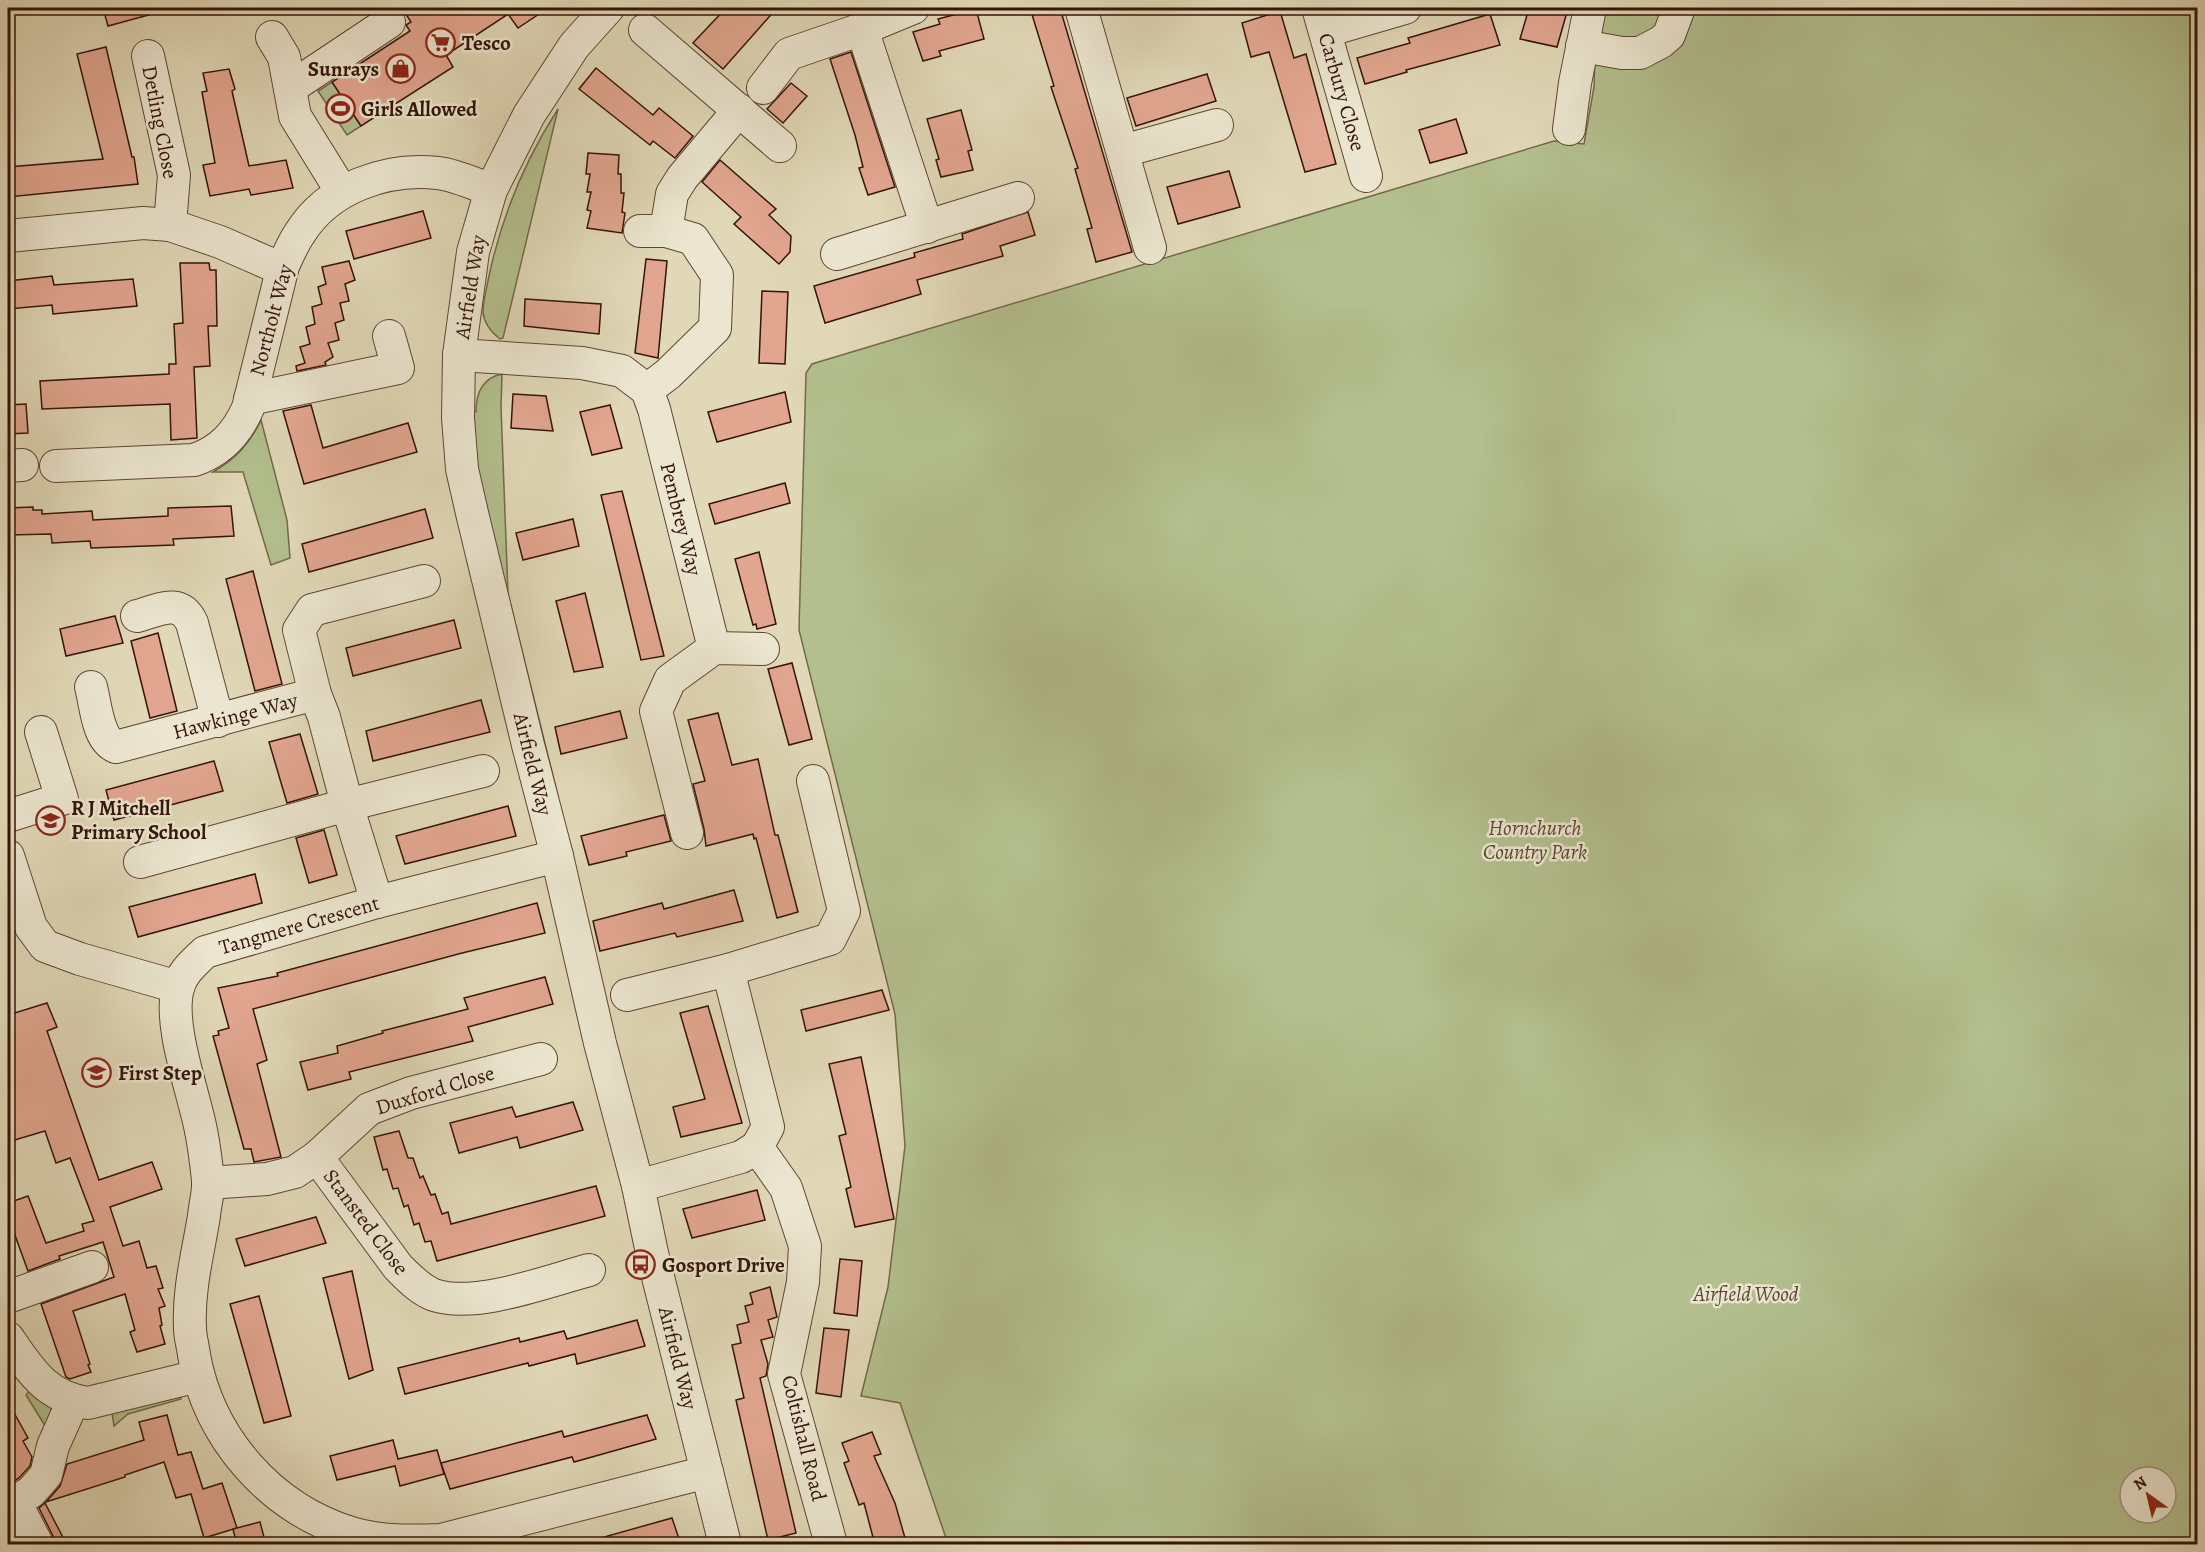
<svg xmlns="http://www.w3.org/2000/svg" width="2205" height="1552" viewBox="0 0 2205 1552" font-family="Alegreya,serif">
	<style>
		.green { fill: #b3bf8e; stroke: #736a4a; stroke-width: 1.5; fill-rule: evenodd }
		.building { fill: #e2a690; stroke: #331407; stroke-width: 1.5 }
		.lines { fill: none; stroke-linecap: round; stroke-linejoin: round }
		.minor-casing { stroke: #5e4533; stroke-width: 34 }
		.minor { stroke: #ece6d0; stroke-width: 32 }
		.labels { text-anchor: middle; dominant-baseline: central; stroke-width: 5; stroke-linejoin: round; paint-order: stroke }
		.poi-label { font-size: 21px; font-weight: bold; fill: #331407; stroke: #ece6d0; text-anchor: start }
		.street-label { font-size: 21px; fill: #331407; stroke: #ece6d0 }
		.park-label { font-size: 21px; font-style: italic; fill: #594730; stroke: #ece6d0 }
	</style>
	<rect width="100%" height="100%" fill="#e1d8b7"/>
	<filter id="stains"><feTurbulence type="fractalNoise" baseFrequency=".00333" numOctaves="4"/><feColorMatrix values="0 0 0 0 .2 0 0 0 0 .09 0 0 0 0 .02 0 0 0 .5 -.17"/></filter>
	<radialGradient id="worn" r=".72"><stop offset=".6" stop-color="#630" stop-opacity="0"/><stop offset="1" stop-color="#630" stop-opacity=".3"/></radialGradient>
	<g class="green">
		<path d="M 1601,8 L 2197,8 L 2197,1544 L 948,1544 L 900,1403 L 861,1396 L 888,1287 L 905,1146 L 895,1014 L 799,630 L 806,373 L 812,364 L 1554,141 L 1584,144 L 1594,87 L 1596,27 ZM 2130,1477 L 2166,1477 L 2166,1513 L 2130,1513 Z"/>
		<path d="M 332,82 L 361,126 L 347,135 L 318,91 Z"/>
		<path d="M 558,109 L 503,338 L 500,339 C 491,332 484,324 483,312 C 483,300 487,287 489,276 C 502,215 525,160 558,109 Z"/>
		<path d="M 502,374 L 501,407 L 508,594 L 558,796 L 532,707 L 481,496 L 470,412 L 476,412 C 476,393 482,378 502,374 Z"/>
		<path d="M 261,420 L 287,520 L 290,558 L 271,565 L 243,472 L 213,472 C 236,459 250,443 261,420 Z"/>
		<path d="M 33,1387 C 55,1407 53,1409 52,1437 L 26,1395 Z"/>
		<path d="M 180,1395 L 181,1399 L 128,1414 L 114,1426 L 112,1412 Z"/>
	</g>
	<g class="building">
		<path d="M 103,8 L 155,8 L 156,13 L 108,26 Z"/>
		<path d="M 402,8 L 548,8 L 518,28 L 508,14 L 446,55 L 453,67 L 361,126 L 332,82 L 410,31 L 406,25 L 411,22 Z"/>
		<path d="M 726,8 L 777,8 L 723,69 L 693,43 Z"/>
		<path d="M 1030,8 L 1060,8 L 1132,252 L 1096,262 L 1087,229 L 1092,228 L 1075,169 L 1078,168 L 1051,87 L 1054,86 Z"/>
		<path d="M 1529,8 L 1551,8 L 1567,12 L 1557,47 L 1520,39 Z"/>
		<path d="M 976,9 L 984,39 L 939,51 L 941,56 L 923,61 L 913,32 L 940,24 L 938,19 Z"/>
		<path d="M 1280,11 L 1294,58 L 1306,54 L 1336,164 L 1305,172 L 1269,52 L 1251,57 L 1242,23 Z"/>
		<path d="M 1490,14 L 1500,45 L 1406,70 L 1407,72 L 1365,84 L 1357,58 L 1410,43 L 1408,38 Z"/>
		<path d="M 106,47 L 132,157 L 134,157 L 138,184 L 8,197 L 8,167 L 103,159 L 77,54 Z"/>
		<path d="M 851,52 L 895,187 L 868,195 L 859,168 L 863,167 L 855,135 L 830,59 Z"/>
		<path d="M 596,68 L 653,115 L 659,108 L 693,136 L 675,158 L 653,141 L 650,145 L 579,89 Z"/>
		<path d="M 229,69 L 235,89 L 232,91 L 249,166 L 286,160 L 293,188 L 251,195 L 249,189 L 210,196 L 203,165 L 215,163 L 202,92 L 207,91 L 203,73 Z"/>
		<path d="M 1207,74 L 1216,101 L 1136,126 L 1127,98 Z"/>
		<path d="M 791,83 L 807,96 L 783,123 L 767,109 Z"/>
		<path d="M 961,110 L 972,150 L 968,151 L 973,170 L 941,177 L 936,160 L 939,159 L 927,119 Z"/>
		<path d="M 1456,119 L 1467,153 L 1430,163 L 1419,130 Z"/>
		<path d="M 588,153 L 619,155 L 618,174 L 621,174 L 621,193 L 624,193 L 622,212 L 625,213 L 622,233 L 587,228 L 591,211 L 587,210 L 591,192 L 587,192 L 590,174 L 586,174 Z"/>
		<path d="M 720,160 L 776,209 L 769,215 L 791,236 L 790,252 L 779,264 L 734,224 L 741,217 L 702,182 Z"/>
		<path d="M 1229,171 L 1240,207 L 1178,224 L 1167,187 Z"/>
		<path d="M 423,211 L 431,238 L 354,259 L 346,231 Z"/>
		<path d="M 1028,212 L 1035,235 L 1000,246 L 1003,256 L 917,280 L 921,294 L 825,323 L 814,286 L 915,257 L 914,253 L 963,239 L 962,234 Z"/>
		<path d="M 646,259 L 667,261 L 658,358 L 635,353 Z"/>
		<path d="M 349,261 L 355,280 L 345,284 L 349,301 L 340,303 L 344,320 L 335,323 L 339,340 L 328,343 L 333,357 L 325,362 L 326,365 L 297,371 L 296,366 L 305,363 L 300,347 L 310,344 L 306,327 L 315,324 L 312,307 L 322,304 L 318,287 L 326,284 L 322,267 Z"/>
		<path d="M 180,263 L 209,263 L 210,270 L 216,270 L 217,326 L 208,326 L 210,366 L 194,367 L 197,438 L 171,440 L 170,404 L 42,409 L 40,381 L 169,374 L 169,364 L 176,364 L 174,324 L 183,323 Z"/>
		<path d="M 52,276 L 54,285 L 133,279 L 137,306 L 53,314 L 52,305 L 8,309 L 8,281 Z"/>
		<path d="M 762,291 L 788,292 L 785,364 L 759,363 Z"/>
		<path d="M 525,299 L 601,304 L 599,334 L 524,326 Z"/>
		<path d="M 785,392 L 791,422 L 717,442 L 708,412 Z"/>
		<path d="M 513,394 L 546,396 L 553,431 L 511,428 Z"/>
		<path d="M 26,404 L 28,433 L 8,434 L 8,405 Z"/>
		<path d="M 311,405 L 323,448 L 408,423 L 417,452 L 304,484 L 283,411 Z"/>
		<path d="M 610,405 L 622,448 L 592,455 L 580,412 Z"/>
		<path d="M 785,483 L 790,503 L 715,524 L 709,504 Z"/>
		<path d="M 622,491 L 664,656 L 641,660 L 601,495 Z"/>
		<path d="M 231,506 L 234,536 L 173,539 L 174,545 L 91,548 L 90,541 L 52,543 L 51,534 L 8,535 L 8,508 L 33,507 L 33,510 L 42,510 L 42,514 L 92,511 L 93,520 L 168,516 L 168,508 Z"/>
		<path d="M 425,509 L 433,538 L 309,572 L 302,544 Z"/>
		<path d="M 573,519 L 579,546 L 523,560 L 516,533 Z"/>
		<path d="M 759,552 L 776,624 L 757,629 L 756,624 L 753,625 L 735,559 Z"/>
		<path d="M 253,571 L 282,684 L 255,691 L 226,579 Z"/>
		<path d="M 585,593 L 603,667 L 574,672 L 556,601 Z"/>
		<path d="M 115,616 L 123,643 L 66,656 L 60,629 Z"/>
		<path d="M 454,620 L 461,648 L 353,676 L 346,648 Z"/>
		<path d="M 158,633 L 177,711 L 150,718 L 131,641 Z"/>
		<path d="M 792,663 L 812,739 L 789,745 L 768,669 Z"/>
		<path d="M 481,700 L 490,732 L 373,761 L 366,731 Z"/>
		<path d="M 620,711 L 627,738 L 561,754 L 555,727 Z"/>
		<path d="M 718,713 L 732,765 L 758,759 L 775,835 L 778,835 L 798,912 L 777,918 L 756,838 L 754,839 L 753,834 L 706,846 L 704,829 L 693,784 L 705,781 L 688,720 Z"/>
		<path d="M 300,734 L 318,794 L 287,803 L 269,742 Z"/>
		<path d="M 214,761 L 223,791 L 114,820 L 106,790 Z"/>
		<path d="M 508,806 L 516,836 L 405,864 L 396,836 Z"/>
		<path d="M 664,815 L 671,841 L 626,852 L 627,856 L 589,865 L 581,836 Z"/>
		<path d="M 324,830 L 337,875 L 309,883 L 296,838 Z"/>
		<path d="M 255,874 L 262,903 L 138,937 L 129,907 Z"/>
		<path d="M 734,890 L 743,921 L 677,937 L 675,933 L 600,951 L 593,921 L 662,903 L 664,909 Z"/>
		<path d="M 537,903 L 545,933 L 462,953 L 253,1009 L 267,1060 L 257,1064 L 281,1157 L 254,1162 L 251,1149 L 244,1149 L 213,1036 L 219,1035 L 218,1031 L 229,1028 L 218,988 L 278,976 L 277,973 Z"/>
		<path d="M 545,977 L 553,1004 L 468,1027 L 473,1041 L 349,1072 L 351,1079 L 308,1090 L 300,1062 L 338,1053 L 337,1046 L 383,1033 L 382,1031 L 468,1009 L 464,998 Z"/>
		<path d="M 882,990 L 889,1010 L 806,1031 L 801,1010 Z"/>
		<path d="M 47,1003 L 57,1027 L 47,1031 L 99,1180 L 152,1162 L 162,1189 L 110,1207 L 123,1246 L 139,1241 L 147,1268 L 156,1266 L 163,1288 L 158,1289 L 165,1306 L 159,1308 L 162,1325 L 160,1326 L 165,1344 L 137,1352 L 130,1332 L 135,1330 L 125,1294 L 73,1311 L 90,1364 L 88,1365 L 91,1372 L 70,1379 L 66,1377 L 41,1304 L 114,1277 L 103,1242 L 59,1256 L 60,1259 L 28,1271 L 8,1216 L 8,1203 L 28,1196 L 46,1243 L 84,1231 L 82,1224 L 94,1221 L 70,1158 L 56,1163 L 45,1131 L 8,1142 L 8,1015 Z"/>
		<path d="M 708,1006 L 742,1123 L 681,1137 L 673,1107 L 705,1099 L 680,1013 Z"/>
		<path d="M 861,1057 L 894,1219 L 855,1227 L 846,1189 L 851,1187 L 839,1136 L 846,1134 L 829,1064 Z"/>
		<path d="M 573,1102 L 583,1130 L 520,1148 L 517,1137 L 459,1153 L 450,1123 L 512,1107 L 516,1117 Z"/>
		<path d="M 399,1131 L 408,1158 L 413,1158 L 420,1178 L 423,1176 L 431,1195 L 435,1194 L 442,1214 L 448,1212 L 451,1224 L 596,1186 L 605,1216 L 437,1261 L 431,1241 L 425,1242 L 419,1223 L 414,1225 L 408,1205 L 404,1207 L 398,1188 L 393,1189 L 387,1169 L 383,1170 L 374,1137 Z"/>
		<path d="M 757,1190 L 765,1220 L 692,1238 L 683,1209 Z"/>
		<path d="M 316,1217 L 326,1243 L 245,1266 L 236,1239 Z"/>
		<path d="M 840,1259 L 862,1261 L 857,1316 L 834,1313 Z"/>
		<path d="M 352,1271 L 373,1370 L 349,1379 L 323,1278 Z"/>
		<path d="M 770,1287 L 777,1317 L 768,1320 L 773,1337 L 761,1340 L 768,1364 L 766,1376 L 760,1378 L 796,1533 L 768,1540 L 736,1400 L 744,1398 L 732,1345 L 741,1343 L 737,1325 L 749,1322 L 745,1306 L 753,1304 L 750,1293 Z"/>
		<path d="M 259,1296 L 291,1416 L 264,1423 L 230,1304 Z"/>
		<path d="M 637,1320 L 645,1346 L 577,1364 L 575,1354 L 529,1366 L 528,1363 L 405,1394 L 398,1368 L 519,1338 L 520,1342 L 564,1331 L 567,1339 Z"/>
		<path d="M 824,1328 L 849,1330 L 841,1397 L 816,1393 Z"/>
		<path d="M 8,1402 L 28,1438 L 23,1441 L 32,1457 L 30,1466 L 19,1478 L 8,1485 Z"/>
		<path d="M 167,1415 L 178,1455 L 191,1452 L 203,1489 L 222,1483 L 237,1528 L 204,1538 L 191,1494 L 176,1498 L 164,1462 L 125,1475 L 125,1477 L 46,1502 L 60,1486 L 67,1464 L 144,1440 L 139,1422 Z"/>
		<path d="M 647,1415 L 656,1439 L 574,1462 L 572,1457 L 450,1489 L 441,1463 L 562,1431 L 564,1437 Z"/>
		<path d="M 872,1432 L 881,1454 L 874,1456 L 895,1503 L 907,1545 L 875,1545 L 864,1503 L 859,1505 L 844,1463 L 849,1461 L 842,1443 Z"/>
		<path d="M 393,1440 L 398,1459 L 437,1450 L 444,1474 L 400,1486 L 395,1466 L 337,1480 L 330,1456 Z"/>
		<path d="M 45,1503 L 67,1545 L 55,1545 L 53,1536 L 39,1508 Z"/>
		<path d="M 672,1518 L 681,1545 L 598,1545 L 597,1539 Z"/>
		<path d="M 260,1522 L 266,1545 L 237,1545 L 233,1529 Z"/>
		<path d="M 8,1526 L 17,1545 L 8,1545 Z"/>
	</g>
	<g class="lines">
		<defs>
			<g id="minor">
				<path d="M 608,8 L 574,46 L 529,115 L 491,190 L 473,252 L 459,355 L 458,418 L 462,469 L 472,513 L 528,745 L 557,856 L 600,1043 L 638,1186 L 652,1253 L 725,1544"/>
				<path d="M 1081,8 L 1150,248"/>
				<path d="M 1318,8 L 1366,176"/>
				<path d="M 862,29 L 927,227"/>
				<path d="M 645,30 L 780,146"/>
				<path d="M 1326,31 L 1405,8"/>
				<path d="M 272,37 L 284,57 L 295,116 L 342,192"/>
				<path d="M 1582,46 L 1622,53 L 1640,53 L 1661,42 L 1669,35 L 1679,8"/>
				<path d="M 148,56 L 174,175 L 170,225"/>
				<path d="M 290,88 L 389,22"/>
				<path d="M 763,88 L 789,54 L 862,29 L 913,8"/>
				<path d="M 1569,129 L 1575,83 L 1590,8"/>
				<path d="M 1123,151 L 1217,125"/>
				<path d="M 640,231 L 666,231 L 693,239 L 717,275 L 715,328 L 668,374 L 647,390"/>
				<path d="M 666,231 L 672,194 L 682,178 L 739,110"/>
				<path d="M 8,236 L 143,223 L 170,225 L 220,242 L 268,263 L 283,266"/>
				<path d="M 837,254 L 1018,198"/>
				<path d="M 459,355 L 582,363 L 622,371 L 647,390 L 654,409 L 714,648"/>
				<path d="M 250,399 L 398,368 L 389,336"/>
				<path d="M 8,466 L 22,465"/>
				<path d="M 56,466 L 194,460 C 221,451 237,433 248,408 L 283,266 C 288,255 293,243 300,233 C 328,188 386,167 438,173 C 455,175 475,184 491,190"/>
				<path d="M 137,616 C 159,610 180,597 192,623 L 218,721"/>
				<path d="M 91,687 C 96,705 97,739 116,747 L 315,694 L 324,717 L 348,808 L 377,902"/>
				<path d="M 315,694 L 299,630 L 312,610 L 424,581"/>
				<path d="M 8,816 L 62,799 L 41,732"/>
				<path d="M 687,833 L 656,711 L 670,680 L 714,648 L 763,649"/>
				<path d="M 8,856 L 31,927 L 45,946 L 80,959 L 178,987"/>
				<path d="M 557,856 L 377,902 L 205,952 C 194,963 182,972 178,988 C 168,1023 192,1088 200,1126 C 204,1143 206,1162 208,1180 C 209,1191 205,1204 204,1216 C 198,1253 188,1290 190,1328 C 190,1337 193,1346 194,1355 C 209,1438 270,1508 351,1533 C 381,1542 411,1541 441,1540 L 707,1472"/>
				<path d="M 140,862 L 347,805 L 483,771"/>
				<path d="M 728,970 L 768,1127 L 757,1147"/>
				<path d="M 627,995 L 728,970 L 830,939 L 844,911 L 813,781"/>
				<path d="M 317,1157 L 398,1267 C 408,1277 420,1290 434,1295 C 475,1309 548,1281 589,1270"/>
				<path d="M 208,1183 L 267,1179 L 295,1172 L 317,1157 L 369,1109 L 411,1093 L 541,1059"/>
				<path d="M 638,1186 L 741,1157 L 757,1147 L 786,1188 L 805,1246 L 803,1282 L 784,1374 L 831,1544"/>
				<path d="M 8,1297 L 92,1267"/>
				<path d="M 8,1338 C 30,1370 46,1397 88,1403 L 198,1376"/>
				<path d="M 37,1544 L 15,1502 L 31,1492 L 46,1475 L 53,1446 L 73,1401"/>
			</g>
		</defs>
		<use href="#minor" class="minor-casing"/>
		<use href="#minor" class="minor"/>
	</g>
	<defs>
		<symbol id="supermarket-ring" viewBox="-11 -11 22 22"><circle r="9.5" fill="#ece6d0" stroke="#8f2418" stroke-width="1.5"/><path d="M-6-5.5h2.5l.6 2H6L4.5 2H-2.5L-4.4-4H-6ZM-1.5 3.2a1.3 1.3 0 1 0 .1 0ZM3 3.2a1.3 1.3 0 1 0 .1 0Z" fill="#8f2418"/></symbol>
		<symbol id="shop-ring" viewBox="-11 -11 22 22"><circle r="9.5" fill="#ece6d0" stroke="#8f2418" stroke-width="1.5"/><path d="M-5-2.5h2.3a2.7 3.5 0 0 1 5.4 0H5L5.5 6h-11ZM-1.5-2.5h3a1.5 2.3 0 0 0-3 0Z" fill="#8f2418"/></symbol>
		<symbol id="stadium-ring" viewBox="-11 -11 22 22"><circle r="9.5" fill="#ece6d0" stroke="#8f2418" stroke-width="1.5"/><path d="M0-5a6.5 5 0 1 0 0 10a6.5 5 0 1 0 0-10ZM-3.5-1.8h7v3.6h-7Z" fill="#8f2418"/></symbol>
		<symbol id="school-ring" viewBox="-11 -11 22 22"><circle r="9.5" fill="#ece6d0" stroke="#8f2418" stroke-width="1.5"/><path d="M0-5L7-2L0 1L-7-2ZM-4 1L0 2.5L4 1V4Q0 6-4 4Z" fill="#8f2418"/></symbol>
		<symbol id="bus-ring" viewBox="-11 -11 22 22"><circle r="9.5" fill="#ece6d0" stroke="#8f2418" stroke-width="1.5"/><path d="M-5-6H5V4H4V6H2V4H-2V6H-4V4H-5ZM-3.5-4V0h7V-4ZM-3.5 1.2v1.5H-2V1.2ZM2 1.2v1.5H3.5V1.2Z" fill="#8f2418"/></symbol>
	</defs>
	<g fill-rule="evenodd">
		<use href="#supermarket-ring" x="424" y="26" width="33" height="33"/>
		<use href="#shop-ring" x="384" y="52" width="33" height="33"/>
		<use href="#stadium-ring" x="324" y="92" width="33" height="33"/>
		<use href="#school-ring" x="34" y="804" width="33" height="33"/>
		<use href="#school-ring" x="80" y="1056" width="33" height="33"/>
		<use href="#bus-ring" x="624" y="1248" width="33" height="33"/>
	</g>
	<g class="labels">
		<g class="poi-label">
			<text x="462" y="43">Tesco</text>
			<text x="379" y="69" text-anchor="end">Sunrays</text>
			<text x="361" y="109">Girls Allowed</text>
			<text x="71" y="808">R J Mitchell<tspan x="71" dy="24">Primary School</tspan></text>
			<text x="118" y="1073">First Step</text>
			<text x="662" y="1265">Gosport Drive</text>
		</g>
		<g class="street-label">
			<text transform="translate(1342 92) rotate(74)">Carbury Close</text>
			<text transform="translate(160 122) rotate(79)">Detling Close</text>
			<text transform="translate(470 287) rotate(-81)">Airfield Way</text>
			<text transform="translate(271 320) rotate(-75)">Northolt Way</text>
			<text transform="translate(681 519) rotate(76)">Pembrey Way</text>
			<text transform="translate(235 716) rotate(-15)">Hawkinge Way</text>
			<text transform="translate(533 764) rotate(76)">Airfield Way</text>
			<text transform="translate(299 925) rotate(-16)">Tangmere Crescent</text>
			<text transform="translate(435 1090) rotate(-17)">Duxford Close</text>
			<text transform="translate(366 1222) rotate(53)">Stansted Close</text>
			<text transform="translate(678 1358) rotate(76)">Airfield Way</text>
			<text transform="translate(804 1438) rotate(76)">Coltishall Road</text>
		</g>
		<g class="park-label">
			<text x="1535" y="828">Hornchurch<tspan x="1535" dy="24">Country Park</tspan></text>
			<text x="1746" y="1294">Airfield Wood</text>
		</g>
	</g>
	<rect width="2205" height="1552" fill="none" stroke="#e1d8b7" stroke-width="30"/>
	<rect x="9" y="9" width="2187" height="1534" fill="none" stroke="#331407" stroke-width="3"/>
	<rect x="15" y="15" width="2175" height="1522" fill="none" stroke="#331407" stroke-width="1.5"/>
	<g transform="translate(2148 1495) rotate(326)"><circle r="28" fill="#ece6d0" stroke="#a29280" stroke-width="1.5"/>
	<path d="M0-4.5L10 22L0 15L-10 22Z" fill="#8f2418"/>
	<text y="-9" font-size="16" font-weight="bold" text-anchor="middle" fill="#331407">N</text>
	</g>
	<rect width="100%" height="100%" filter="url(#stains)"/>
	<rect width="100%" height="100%" fill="url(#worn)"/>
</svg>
